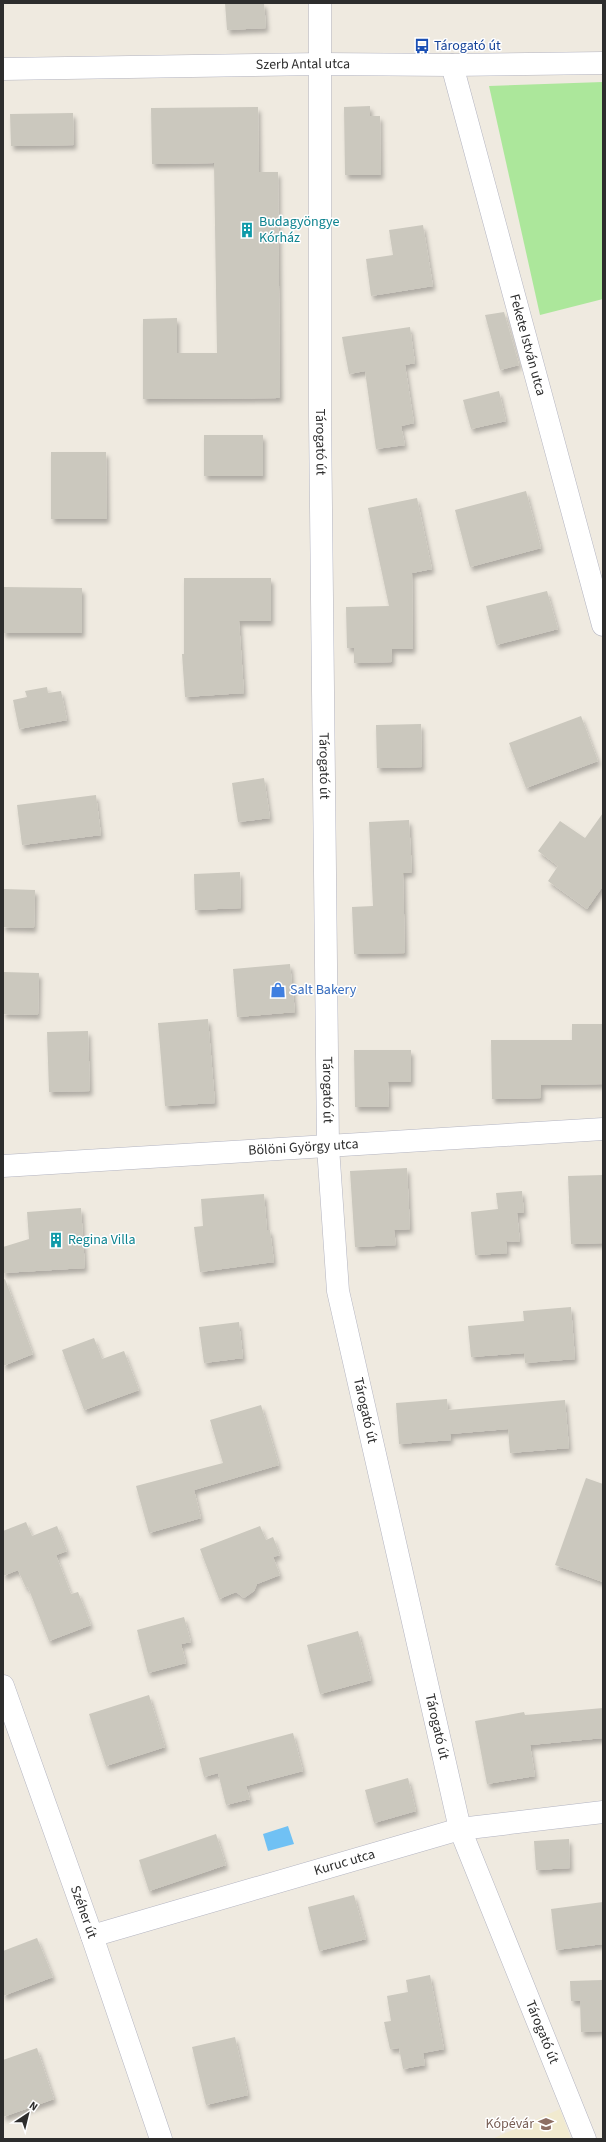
<svg xmlns="http://www.w3.org/2000/svg" width="606" height="2142" viewBox="0 0 606 2142" font-family="'Source Sans 3',sans-serif">
	<style>
		.education { fill: #f1eacf }
		.green { fill: #ace79b }
		.water { fill: #70c1f4 }
		.building { fill: #cbc8be; filter: url(#shadow) }
		.lines { fill: none; stroke-linecap: round; stroke-linejoin: round }
		.minor-casing { stroke: #b3b4c1; stroke-width: 23 }
		.minor { stroke: #fff; stroke-width: 22 }
		.labels { text-anchor: middle; dominant-baseline: central; stroke-width: 3; stroke-linejoin: round; paint-order: stroke }
		.transit-label { font-size: 14px; fill: #164399; stroke: #fff; text-anchor: start }
		.street-label { font-size: 14px; fill: #2d2d2d; stroke: #fff }
		.culture-label { font-size: 14px; fill: #0d838f; stroke: #fff; text-anchor: start }
		.shop-label { font-size: 14px; fill: #366cbe; stroke: #fff; text-anchor: start }
		.education-label { font-size: 14px; fill: #785e54; stroke: #fff; text-anchor: end }
	</style>
	<defs>
		<filter id="shadow"><feDropShadow dx="2.5" dy="4.5" stdDeviation="2" flood-color="#0004"/></filter>
	</defs>
	<rect width="100%" height="100%" fill="#efeae0"/>
	<path class="education" d="M 560,2109 L 571,2139 L 492,2139 Z"/>
	<path class="green" d="M 603,82 L 603,299 L 540,315 L 489,86 Z"/>
	<path class="water" d="M 288,1826 L 294,1844 L 268,1851 L 263,1834 Z"/>
	<g class="building">
		<path d="M 225,3 L 264,3 L 266,28 L 227,30 Z"/>
		<path d="M 370,106 L 370,116 L 380,116 L 381,175 L 345,175 L 344,107 Z"/>
		<path d="M 258,107 L 259,172 L 278,172 L 280,398 L 143,399 L 143,319 L 177,318 L 177,353 L 217,353 L 214,163 L 152,164 L 151,108 Z"/>
		<path d="M 73,113 L 74,145 L 11,146 L 10,114 Z"/>
		<path d="M 423,225 L 433,286 L 371,296 L 366,259 L 393,255 L 389,230 Z"/>
		<path d="M 504,312 L 519,365 L 500,370 L 485,315 Z"/>
		<path d="M 410,327 L 415,363 L 405,365 L 414,423 L 401,426 L 405,445 L 376,449 L 365,371 L 349,374 L 342,337 Z"/>
		<path d="M 499,391 L 506,421 L 471,429 L 463,400 Z"/>
		<rect x="204" y="435" width="59" height="41"/>
		<path d="M 51,452 L 106,452 L 107,519 L 51,519 Z"/>
		<path d="M 526,491 L 541,548 L 470,567 L 455,510 Z"/>
		<path d="M 417,498 L 432,569 L 412,573 L 413,649 L 392,649 L 392,662 L 354,663 L 354,648 L 347,648 L 346,607 L 389,606 L 368,508 Z"/>
		<path d="M 184,578 L 271,578 L 271,621 L 239,621 L 244,693 L 185,697 L 182,654 L 184,654 Z"/>
		<path d="M 3,587 L 82,588 L 82,633 L 3,633 Z"/>
		<path d="M 547,591 L 558,629 L 496,645 L 486,606 Z"/>
		<path d="M 47,687 L 48,693 L 61,691 L 67,720 L 19,729 L 13,700 L 27,697 L 25,691 Z"/>
		<path d="M 581,716 L 598,761 L 526,788 L 509,743 Z"/>
		<path d="M 421,724 L 422,767 L 377,768 L 376,725 Z"/>
		<path d="M 264,778 L 270,818 L 238,822 L 232,783 Z"/>
		<path d="M 96,795 L 101,835 L 22,845 L 17,805 Z"/>
		<path d="M 603,813 L 603,886 L 587,909 L 548,881 L 558,866 L 538,851 L 560,821 L 585,838 Z"/>
		<path d="M 409,820 L 412,872 L 403,873 L 405,953 L 354,954 L 352,907 L 373,906 L 369,822 Z"/>
		<path d="M 240,872 L 241,908 L 195,910 L 194,874 Z"/>
		<path d="M 3,889 L 35,890 L 34,928 L 3,927 Z"/>
		<path d="M 290,964 L 295,1012 L 237,1017 L 233,969 Z"/>
		<path d="M 3,972 L 39,973 L 38,1015 L 3,1014 Z"/>
		<path d="M 208,1019 L 215,1103 L 165,1106 L 158,1023 Z"/>
		<path d="M 572,1024 L 603,1024 L 603,1084 L 541,1085 L 541,1098 L 492,1099 L 491,1040 L 572,1040 Z"/>
		<path d="M 88,1031 L 90,1091 L 49,1092 L 47,1032 Z"/>
		<path d="M 354,1050 L 411,1050 L 411,1082 L 388,1082 L 389,1107 L 355,1107 Z"/>
		<path d="M 407,1168 L 410,1229 L 394,1230 L 396,1245 L 355,1247 L 350,1171 Z"/>
		<path d="M 603,1175 L 603,1243 L 571,1244 L 568,1176 Z"/>
		<path d="M 522,1191 L 524,1213 L 517,1213 L 520,1242 L 506,1241 L 507,1253 L 475,1255 L 471,1212 L 498,1209 L 496,1193 Z"/>
		<path d="M 264,1194 L 267,1230 L 270,1230 L 274,1262 L 200,1272 L 194,1227 L 203,1226 L 201,1199 Z"/>
		<path d="M 81,1208 L 85,1268 L 3,1273 L 3,1247 L 29,1239 L 27,1212 Z"/>
		<path d="M 5,1279 L 33,1354 L 3,1366 L 3,1280 Z"/>
		<path d="M 571,1307 L 575,1359 L 525,1363 L 524,1353 L 471,1357 L 468,1326 L 524,1321 L 523,1311 Z"/>
		<path d="M 239,1322 L 243,1358 L 204,1363 L 199,1327 Z"/>
		<path d="M 94,1338 L 102,1359 L 124,1351 L 139,1390 L 84,1410 L 62,1350 Z"/>
		<path d="M 447,1399 L 448,1410 L 565,1400 L 569,1448 L 510,1453 L 508,1429 L 450,1434 L 451,1440 L 399,1444 L 396,1403 Z"/>
		<path d="M 261,1405 L 279,1465 L 194,1490 L 201,1518 L 149,1533 L 136,1486 L 223,1463 L 210,1420 Z"/>
		<path d="M 586,1478 L 603,1484 L 603,1582 L 555,1565 Z"/>
		<path d="M 26,1522 L 32,1536 L 57,1526 L 67,1551 L 56,1555 L 71,1594 L 78,1592 L 91,1625 L 49,1641 L 28,1587 L 26,1588 L 18,1570 L 3,1576 L 3,1531 Z"/>
		<path d="M 260,1526 L 266,1540 L 273,1537 L 280,1555 L 273,1557 L 280,1575 L 257,1584 L 254,1591 L 244,1598 L 236,1592 L 219,1599 L 200,1549 Z"/>
		<path d="M 184,1617 L 191,1642 L 181,1644 L 186,1663 L 148,1673 L 137,1630 Z"/>
		<path d="M 358,1631 L 371,1680 L 320,1694 L 307,1645 Z"/>
		<path d="M 149,1695 L 165,1747 L 106,1766 L 89,1714 Z"/>
		<path d="M 603,1708 L 603,1738 L 530,1745 L 535,1776 L 487,1784 L 475,1721 L 524,1712 L 525,1715 Z"/>
		<path d="M 293,1733 L 303,1771 L 246,1786 L 250,1799 L 226,1805 L 218,1773 L 204,1777 L 199,1758 Z"/>
		<path d="M 408,1778 L 416,1811 L 374,1823 L 365,1790 Z"/>
		<path d="M 216,1834 L 226,1865 L 149,1891 L 139,1860 Z"/>
		<path d="M 569,1839 L 570,1868 L 536,1870 L 534,1841 Z"/>
		<path d="M 354,1895 L 366,1939 L 319,1951 L 308,1907 Z"/>
		<path d="M 603,1902 L 603,1944 L 556,1950 L 551,1909 Z"/>
		<path d="M 37,1938 L 53,1977 L 3,1996 L 3,1951 Z"/>
		<path d="M 430,1975 L 444,2049 L 423,2053 L 425,2065 L 403,2069 L 399,2048 L 390,2049 L 384,2022 L 391,2021 L 387,1996 L 408,1992 L 406,1980 Z"/>
		<path d="M 603,1980 L 603,2031 L 581,2032 L 580,2001 L 571,2001 L 570,1981 Z"/>
		<path d="M 235,2037 L 248,2095 L 206,2105 L 192,2047 Z"/>
		<path d="M 37,2048 L 54,2099 L 3,2117 L 3,2060 Z"/>
	</g>
	<g class="lines">
		<defs>
			<g id="minor">
				<path id="s1" d="M 320,3 L 320,416 L 328,1147 L 338,1291 L 460,1829 L 585,2139"/>
				<path id="s2" d="M 452,65 L 603,625"/>
				<path id="s3" d="M 3,69 L 321,64 L 452,65 L 603,63"/>
				<path id="s4" d="M 3,1166 L 603,1129"/>
				<path id="s5" d="M 3,1686 L 92,1936 L 161,2139"/>
				<path id="s6" d="M 92,1936 L 460,1829 L 603,1812"/>
			</g>
		</defs>
		<use href="#minor" class="minor-casing"/>
		<use href="#minor" class="minor"/>
	</g>
	<defs>
		<symbol id="bus-bare" viewBox="-9 -9 18 18"><path d="M-5-6H5V4H4V6H2V4H-2V6H-4V4H-5ZM-3.5-4V0h7V-4ZM-3.5 1.2v1.5H-2V1.2ZM2 1.2v1.5H3.5V1.2Z" fill="#1a4fb4" stroke="#fff" stroke-width="2.5" paint-order="stroke"/></symbol>
		<symbol id="building-bare" viewBox="-9 -9 18 18"><path d="M-4-6H4V6H1V3H-1V6H-4ZM-2.5-4.3h1.7v1.8h-1.7ZM.8-4.3h1.7v1.8H.8ZM-2.5-1h1.7V.8h-1.7ZM.8-1h1.7V.8H.8Z" fill="#0f9aa8" stroke="#fff" stroke-width="2.5" paint-order="stroke"/></symbol>
		<symbol id="shop-bare" viewBox="-9 -9 18 18"><path d="M-5-2.5h2.3a2.7 3.5 0 0 1 5.4 0H5L5.5 6h-11ZM-1.5-2.5h3a1.5 2.3 0 0 0-3 0Z" fill="#3f7fe0" stroke="#fff" stroke-width="2.5" paint-order="stroke"/></symbol>
		<symbol id="school-bare" viewBox="-9 -9 18 18"><path d="M0-5L7-2L0 1L-7-2ZM-4 1L0 2.5L4 1V4Q0 6-4 4Z" fill="#8d6e63" stroke="#fff" stroke-width="2.5" paint-order="stroke"/></symbol>
	</defs>
	<g fill-rule="evenodd">
		<use href="#bus-bare" x="411" y="35" width="22" height="22"/>
		<use href="#building-bare" x="236" y="219" width="22" height="22"/>
		<use href="#shop-bare" x="267" y="979" width="22" height="22"/>
		<use href="#building-bare" x="45" y="1229" width="22" height="22"/>
		<use href="#school-bare" x="535" y="2113" width="22" height="22"/>
	</g>
	<g class="labels">
		<g class="transit-label">
			<text x="434" y="46">Tárogató út</text>
		</g>
		<g class="street-label">
			<text stroke="none"><textPath href="#s3" startOffset="300">Szerb Antal utca</textPath></text>
			<text stroke="none"><textPath href="#s2" startOffset="290">Fekete István utca</textPath></text>
			<text stroke="none"><textPath href="#s1" startOffset="439">Tárogató út</textPath></text>
			<text stroke="none"><textPath href="#s1" startOffset="763">Tárogató út</textPath></text>
			<text stroke="none"><textPath href="#s1" startOffset="1087">Tárogató út</textPath></text>
			<text stroke="none"><textPath href="#s4" startOffset="301">Bölöni György utca</textPath></text>
			<text stroke="none"><textPath href="#s1" startOffset="1411">Tárogató út</textPath></text>
			<text stroke="none"><textPath href="#s1" startOffset="1735">Tárogató út</textPath></text>
			<text stroke="none"><textPath href="#s6" startOffset="263">Kuruc utca</textPath></text>
			<text stroke="none"><textPath href="#s5" startOffset="240">Széher út</textPath></text>
			<text stroke="none"><textPath href="#s1" startOffset="2059">Tárogató út</textPath></text>
		</g>
		<g class="culture-label">
			<text x="259" y="222">Budagyöngye<tspan x="259" dy="16">Kórház</tspan></text>
			<text x="68" y="1240">Regina Villa</text>
		</g>
		<g class="shop-label">
			<text x="290" y="990">Salt Bakery</text>
		</g>
		<g class="education-label">
			<text x="534" y="2124">Kópévár</text>
		</g>
	</g>
	<rect width="606" height="2142" fill="none" stroke="#2d2d2d" stroke-width="8"/>
	<g transform="translate(28 2114) rotate(35)" stroke="#ffffff" stroke-width="3" paint-order="stroke">
	<path d="M0-3L7 15L0 10L-7 15Z" fill="#2d2d2d"/>
	<text y="-6" font-size="11" font-weight="bold" text-anchor="middle" fill="#2d2d2d">N</text>
	</g>
</svg>
